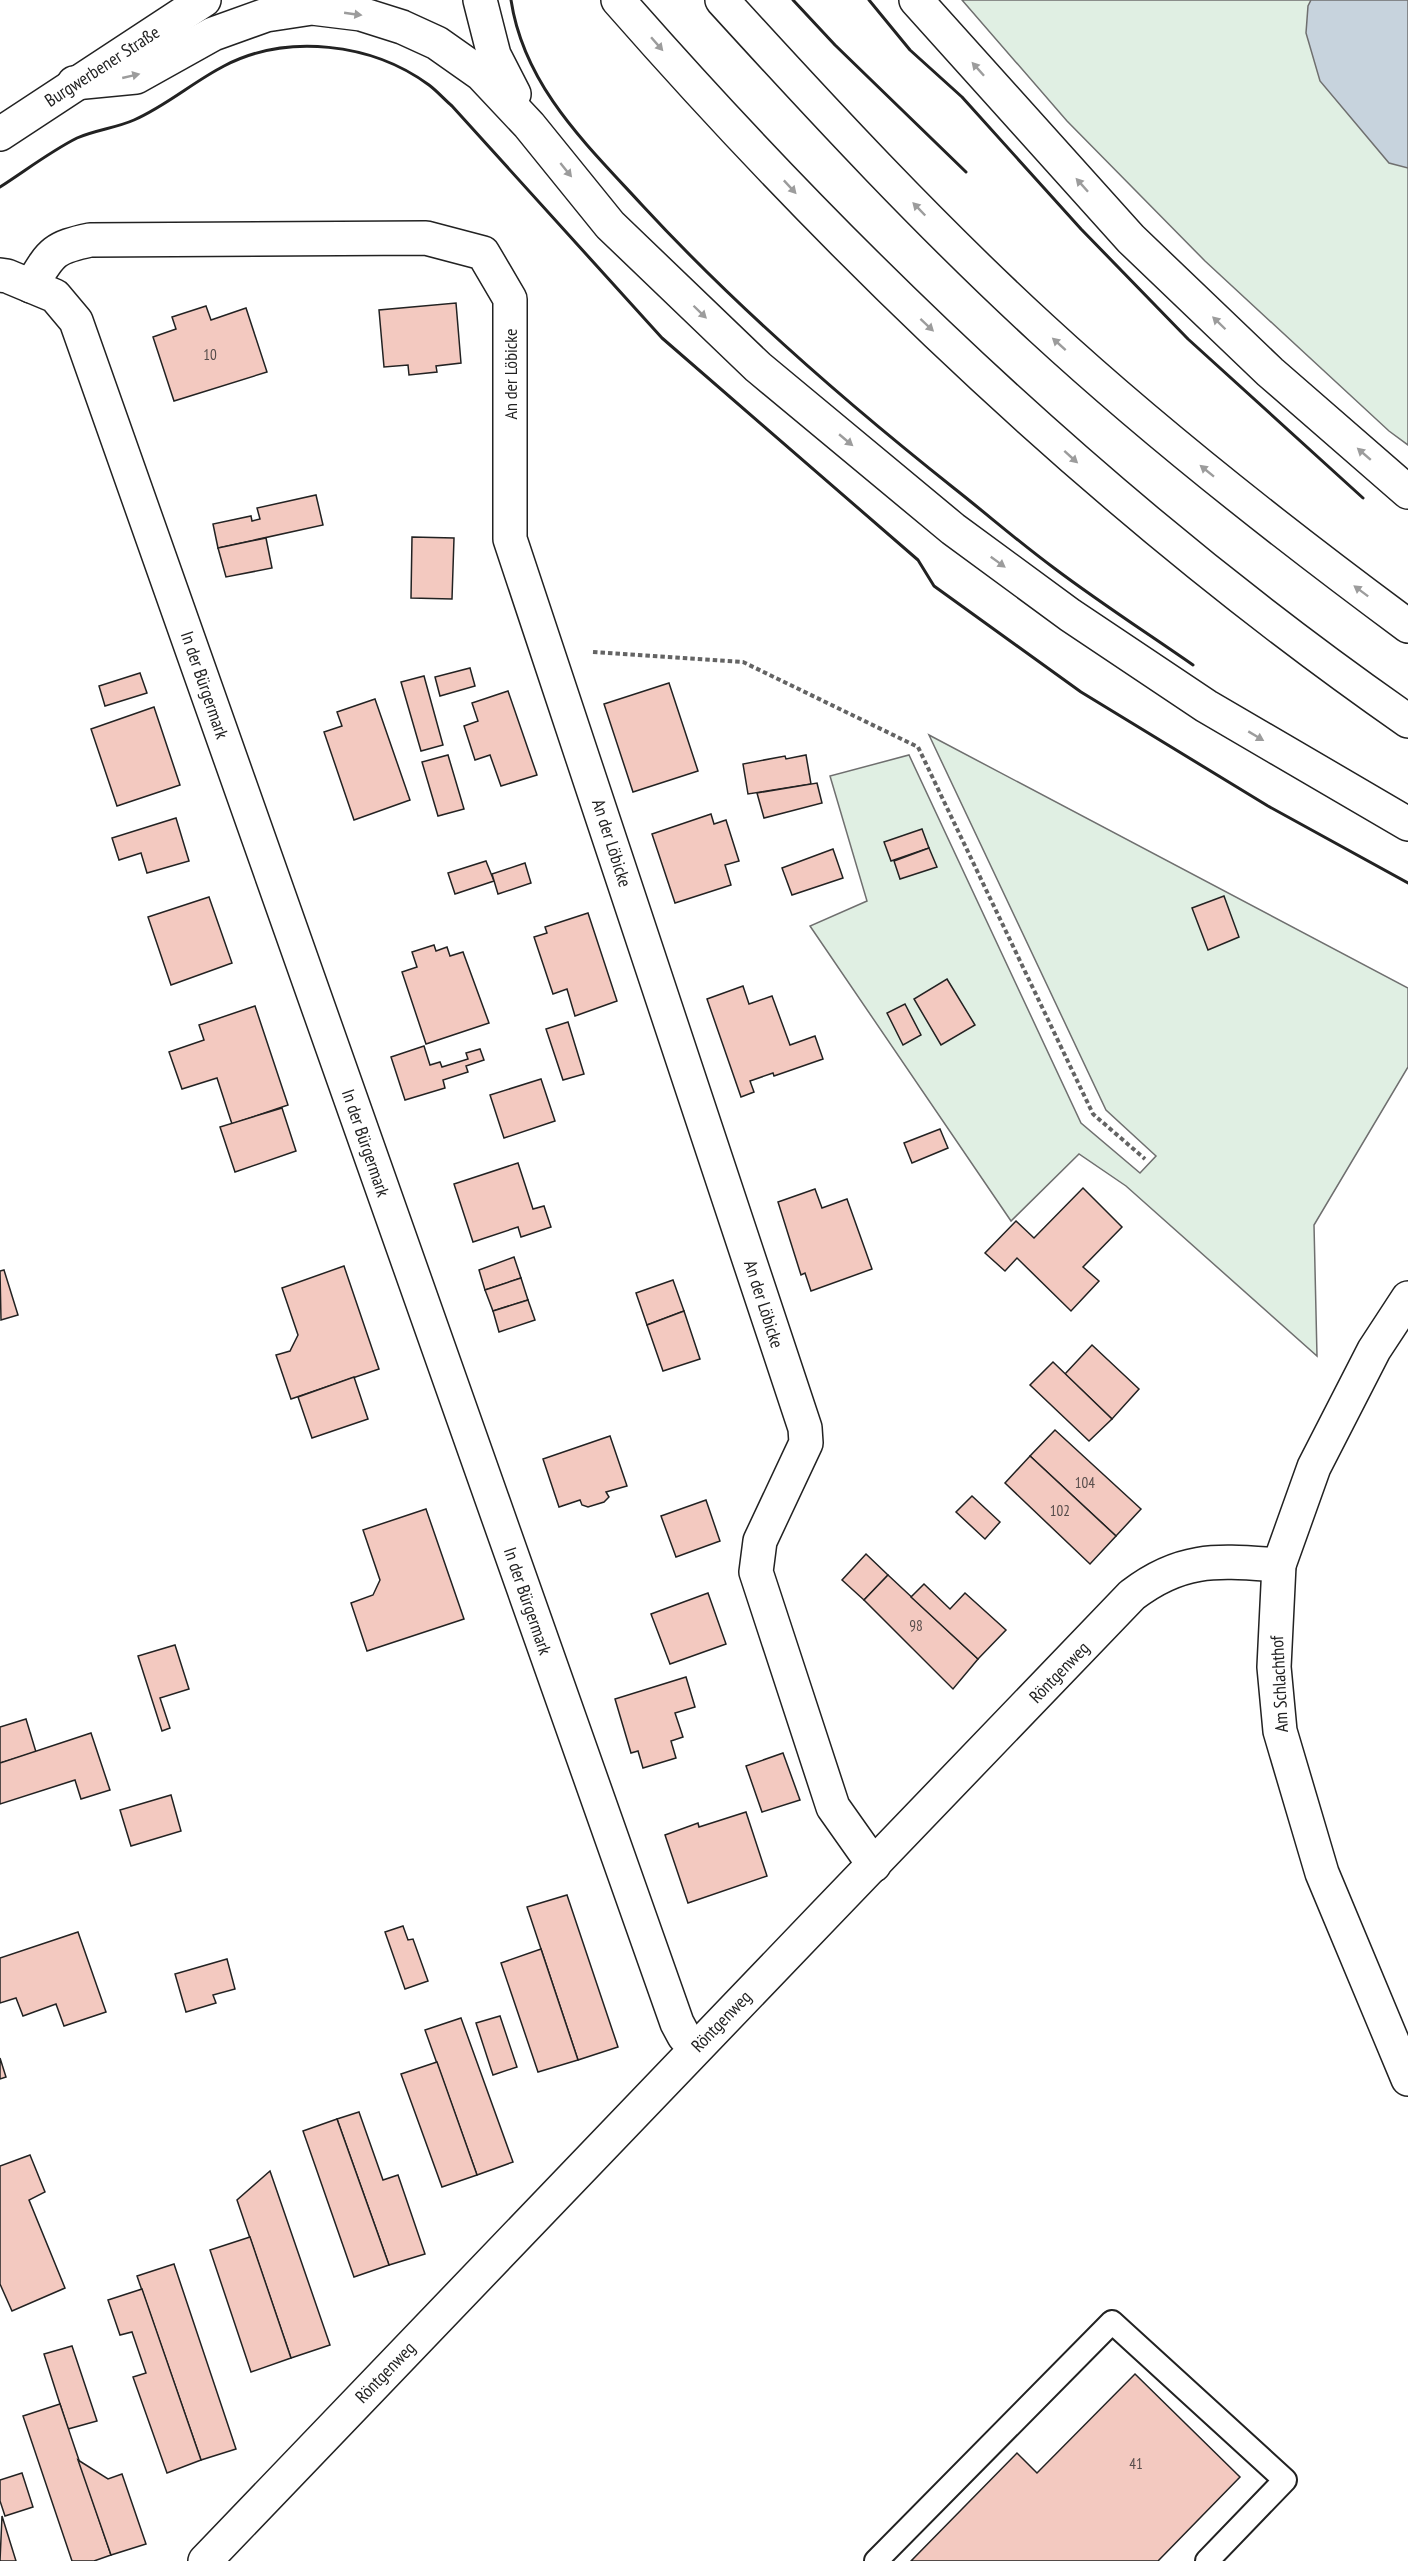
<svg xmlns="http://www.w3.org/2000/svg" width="1408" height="2561" viewBox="0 0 1408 2561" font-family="'PT Sans Narrow',sans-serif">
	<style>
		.green { fill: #e0efe3; stroke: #6f6f6f; stroke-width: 1.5 }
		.water { fill: #c7d3dd; stroke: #6f6f6f; stroke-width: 1.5 }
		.building { fill: #f3c9c0; stroke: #222; stroke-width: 1.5 }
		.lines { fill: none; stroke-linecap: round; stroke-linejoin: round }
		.service-casing { stroke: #222; stroke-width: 26 }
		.minor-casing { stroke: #222; stroke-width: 36 }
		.secondary-casing { stroke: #222; stroke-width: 36 }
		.trunk-casing { stroke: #222; stroke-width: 36 }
		.path { stroke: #646464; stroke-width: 4; stroke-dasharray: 4.5 3; stroke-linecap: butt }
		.service { stroke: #fff; stroke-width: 22 }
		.minor { stroke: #fff; stroke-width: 33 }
		.secondary { stroke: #fff; stroke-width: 33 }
		.trunk { stroke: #fff; stroke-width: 33 }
		.wall { stroke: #222; stroke-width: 3 }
		.oneway { fill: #9c9c9c }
		.labels { text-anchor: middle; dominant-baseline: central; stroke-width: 4.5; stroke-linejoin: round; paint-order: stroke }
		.number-label { font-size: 15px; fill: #564c4a }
		.street-label { font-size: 18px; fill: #222; stroke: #fff }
	</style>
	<rect width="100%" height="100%" fill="#fff"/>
	<g class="green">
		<path d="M 962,0 L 1408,0 L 1408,445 L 1389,431 L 1205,261 L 1067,121 Z"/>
		<path d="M 929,735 L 1408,988 L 1408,1067 L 1314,1225 L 1317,1356 L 1126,1186 L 1079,1154 L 1011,1221 L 810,926 L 867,901 L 830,776 L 909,755 L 1081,1123 L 1140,1173 L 1156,1156 L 1106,1110 Z"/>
	</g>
	<path class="water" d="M 1311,0 L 1408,0 L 1408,168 L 1389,163 L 1320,81 L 1306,33 L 1308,6 Z"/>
	<g class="building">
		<path d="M 456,303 L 461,363 L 436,366 L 437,372 L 409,375 L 408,365 L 384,367 L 379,310 Z"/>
		<path d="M 206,306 L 211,320 L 246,308 L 267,372 L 174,401 L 153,337 L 176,329 L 172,317 Z"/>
		<path d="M 316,495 L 323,525 L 218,548 L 213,524 L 251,516 L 252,521 L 260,519 L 257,508 Z"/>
		<path d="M 412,537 L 454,538 L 452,599 L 411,598 Z"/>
		<path d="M 266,538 L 272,568 L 226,577 L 218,548 Z"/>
		<path d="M 470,668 L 475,686 L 440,696 L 435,677 Z"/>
		<path d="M 140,673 L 147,693 L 105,706 L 99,686 Z"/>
		<path d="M 424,676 L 443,745 L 421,751 L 401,682 Z"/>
		<path d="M 669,683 L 698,771 L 633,792 L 604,704 Z"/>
		<path d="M 508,691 L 537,775 L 501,786 L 490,755 L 475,760 L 464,726 L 478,721 L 472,703 Z"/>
		<path d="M 375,699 L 410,800 L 354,820 L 324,732 L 342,726 L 337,712 Z"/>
		<path d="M 154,707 L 180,785 L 117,806 L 91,729 Z"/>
		<path d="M 448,755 L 464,809 L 438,816 L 422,762 Z"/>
		<path d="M 806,755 L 811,784 L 748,794 L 743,764 L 785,756 L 786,759 Z"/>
		<path d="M 817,783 L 822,803 L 764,818 L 757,793 Z"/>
		<path d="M 711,814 L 714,824 L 726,820 L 739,861 L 725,865 L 731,885 L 675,903 L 652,834 Z"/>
		<path d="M 176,818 L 189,861 L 147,873 L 141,853 L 119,860 L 112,838 Z"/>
		<path d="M 922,829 L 929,848 L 891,861 L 884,842 Z"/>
		<path d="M 929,848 L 937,867 L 900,879 L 894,861 Z"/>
		<path d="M 833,849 L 843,878 L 792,895 L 782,868 Z"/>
		<path d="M 486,861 L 494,881 L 455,894 L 448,873 Z"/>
		<path d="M 525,863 L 531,883 L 498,894 L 492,874 Z"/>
		<path d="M 1224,896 L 1239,937 L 1208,950 L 1192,908 Z"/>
		<path d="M 209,897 L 232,963 L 171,985 L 148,917 Z"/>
		<path d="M 588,913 L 617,1001 L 575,1016 L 567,989 L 553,994 L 534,937 L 547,933 L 545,927 Z"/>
		<path d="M 434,945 L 436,951 L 447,947 L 450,956 L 463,952 L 489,1023 L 426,1044 L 402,972 L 417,967 L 412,952 Z"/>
		<path d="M 947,979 L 975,1025 L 941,1045 L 914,999 Z"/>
		<path d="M 743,986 L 749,1004 L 772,996 L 790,1045 L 815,1036 L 823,1059 L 774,1076 L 773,1073 L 750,1081 L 754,1092 L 741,1097 L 707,999 Z"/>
		<path d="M 905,1004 L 921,1035 L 903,1045 L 887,1013 Z"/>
		<path d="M 255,1006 L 288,1105 L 232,1124 L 217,1078 L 182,1089 L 169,1052 L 204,1040 L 199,1025 Z"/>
		<path d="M 568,1022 L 584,1074 L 563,1080 L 546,1029 Z"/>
		<path d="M 424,1046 L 430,1065 L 440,1062 L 442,1067 L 468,1059 L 466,1053 L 480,1049 L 484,1060 L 466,1066 L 468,1072 L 443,1080 L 445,1088 L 405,1100 L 391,1057 Z"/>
		<path d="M 541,1079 L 555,1121 L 504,1138 L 490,1095 Z"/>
		<path d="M 282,1108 L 296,1151 L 235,1172 L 220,1127 Z"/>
		<path d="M 940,1129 L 948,1148 L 912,1163 L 904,1143 Z"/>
		<path d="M 518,1163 L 533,1209 L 544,1206 L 551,1227 L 521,1237 L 518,1227 L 473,1242 L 454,1184 Z"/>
		<path d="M 1083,1188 L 1122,1227 L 1083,1267 L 1099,1281 L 1071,1311 L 1017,1258 L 1005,1271 L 985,1253 L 1016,1221 L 1034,1238 Z"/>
		<path d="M 815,1189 L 822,1208 L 847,1199 L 872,1269 L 811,1291 L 805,1273 L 801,1275 L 778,1202 Z"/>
		<path d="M 514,1257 L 521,1278 L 485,1290 L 479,1270 Z"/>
		<path d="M 344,1266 L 379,1369 L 291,1399 L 276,1355 L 290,1351 L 298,1335 L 282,1288 Z"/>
		<path d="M 4,1270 L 18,1315 L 1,1320 L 0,1271 Z"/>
		<path d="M 521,1278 L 528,1300 L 493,1311 L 485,1290 Z"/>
		<path d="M 673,1280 L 684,1311 L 647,1325 L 636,1293 Z"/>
		<path d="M 528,1300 L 535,1320 L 499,1332 L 493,1311 Z"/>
		<path d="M 684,1311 L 700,1359 L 663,1371 L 647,1325 Z"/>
		<path d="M 1092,1345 L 1139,1389 L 1112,1419 L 1065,1374 Z"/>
		<path d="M 1053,1362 L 1112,1419 L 1089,1441 L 1030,1385 Z"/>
		<path d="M 354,1377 L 368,1419 L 312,1438 L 298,1397 Z"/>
		<path d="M 1055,1430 L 1141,1509 L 1116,1536 L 1030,1456 Z"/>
		<path d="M 610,1436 L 627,1486 L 606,1492 L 609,1497 L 604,1502 L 588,1507 L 582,1505 L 580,1500 L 559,1507 L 543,1459 Z"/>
		<path d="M 1030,1456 L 1116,1536 L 1090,1564 L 1005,1483 Z"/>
		<path d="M 972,1496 L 1000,1522 L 985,1539 L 956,1512 Z"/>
		<path d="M 706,1500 L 720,1541 L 676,1557 L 661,1516 Z"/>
		<path d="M 426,1509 L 464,1619 L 367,1651 L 351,1603 L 373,1595 L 380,1580 L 363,1530 Z"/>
		<path d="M 866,1554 L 888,1575 L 864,1600 L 842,1580 Z"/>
		<path d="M 888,1575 L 978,1659 L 953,1689 L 864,1600 Z"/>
		<path d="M 924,1584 L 950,1609 L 965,1593 L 1006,1630 L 978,1659 L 911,1597 Z"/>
		<path d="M 708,1593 L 726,1644 L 670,1664 L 651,1614 Z"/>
		<path d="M 175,1645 L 189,1689 L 160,1698 L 170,1728 L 162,1731 L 138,1656 Z"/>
		<path d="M 686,1677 L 695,1707 L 675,1713 L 683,1737 L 671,1741 L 676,1758 L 643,1768 L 638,1751 L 631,1753 L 615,1699 Z"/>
		<path d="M 26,1719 L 36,1752 L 0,1763 L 0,1727 Z"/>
		<path d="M 91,1733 L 110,1790 L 81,1799 L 75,1780 L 0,1804 L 0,1763 Z"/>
		<path d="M 783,1753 L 800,1800 L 762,1812 L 746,1766 Z"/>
		<path d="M 171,1795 L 181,1831 L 131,1846 L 120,1810 Z"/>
		<path d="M 746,1812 L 767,1876 L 688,1903 L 665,1835 L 698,1823 L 699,1827 Z"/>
		<path d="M 567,1895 L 618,2047 L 578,2060 L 527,1907 Z"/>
		<path d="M 403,1926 L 408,1940 L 413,1939 L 428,1981 L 405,1989 L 385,1932 Z"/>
		<path d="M 78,1932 L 106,2012 L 64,2026 L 56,2004 L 23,2016 L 16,1998 L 0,2003 L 0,1958 Z"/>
		<path d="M 541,1949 L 578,2060 L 538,2072 L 501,1963 Z"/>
		<path d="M 227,1959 L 235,1989 L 213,1995 L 216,2003 L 186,2012 L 175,1974 Z"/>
		<path d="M 500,2016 L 517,2067 L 493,2075 L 476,2023 Z"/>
		<path d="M 461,2018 L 513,2162 L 477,2175 L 425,2030 Z"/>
		<path d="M 0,2058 L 6,2077 L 0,2079 Z"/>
		<path d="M 437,2062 L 477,2175 L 442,2187 L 401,2074 Z"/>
		<path d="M 359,2112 L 383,2180 L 398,2175 L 425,2254 L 389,2265 L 337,2119 Z"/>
		<path d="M 337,2119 L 389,2265 L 354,2277 L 303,2131 Z"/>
		<path d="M 30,2155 L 45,2192 L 29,2200 L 65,2288 L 12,2311 L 0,2284 L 0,2166 Z"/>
		<path d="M 270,2171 L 330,2345 L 291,2358 L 237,2200 Z"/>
		<path d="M 250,2237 L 291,2358 L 251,2372 L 210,2250 Z"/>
		<path d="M 174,2264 L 236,2449 L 201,2460 L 137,2276 Z"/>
		<path d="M 142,2289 L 201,2460 L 167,2473 L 133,2377 L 146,2373 L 132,2332 L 120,2335 L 108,2300 Z"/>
		<path d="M 72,2346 L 97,2421 L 68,2429 L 44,2354 Z"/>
		<path d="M 1135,2374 L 1240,2477 L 1158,2561 L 911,2561 L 1017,2453 L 1037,2473 Z"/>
		<path d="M 60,2404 L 111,2555 L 94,2561 L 72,2561 L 23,2416 Z"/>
		<path d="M 78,2460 L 108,2479 L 122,2474 L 146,2544 L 111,2555 Z"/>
		<path d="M 22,2473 L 33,2507 L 5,2516 L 0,2501 L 0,2480 Z"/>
		<path d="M 2,2516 L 16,2561 L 0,2561 Z"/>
	</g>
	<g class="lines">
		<defs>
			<path id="service" d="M 876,2561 L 1112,2322 L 1285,2480 L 1207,2561"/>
			<g id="minor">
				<path d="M 0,275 L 7,276 L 55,296 L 76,321 L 677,2023 L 684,2036 L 696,2047"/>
				<path d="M 31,286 C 51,253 52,248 90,240 L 426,238 L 483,253 L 510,299 L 510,539 L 805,1428 L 806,1443 L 760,1541 L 756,1572 L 833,1807 L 874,1865"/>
				<path d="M 1408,1298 L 1374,1350 L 1314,1467 L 1279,1565 L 1274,1667 L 1280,1731 L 1322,1873 L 1408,2079"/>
				<path d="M 205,2561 C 513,2238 823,1917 1132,1595 C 1183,1556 1219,1561 1279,1565"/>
			</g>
			<path id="secondary" d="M 0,134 L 204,0"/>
			<g id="trunk">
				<path d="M 480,0 L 494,55 L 514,94"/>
				<path d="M 618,0 C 854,269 1114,516 1408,721"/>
				<path d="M 722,0 C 825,113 929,225 1041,328 C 1157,435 1281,532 1408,626"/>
				<path d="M 916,0 L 1131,239 L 1270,372 L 1408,492"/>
				<path d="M 74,83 L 136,77 L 213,34 L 266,15 L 312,8 L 361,14 L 402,27 L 437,43 L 481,74 L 529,125 L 610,225 L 758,367 L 953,529 L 1070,615 L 1206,706 L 1408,824"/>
			</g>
		</defs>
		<use href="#service" class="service-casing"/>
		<use href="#minor" class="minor-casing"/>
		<use href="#secondary" class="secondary-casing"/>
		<use href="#trunk" class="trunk-casing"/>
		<path class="path" d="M 593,652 L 743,662 L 918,747 L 1093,1114 L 1145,1159"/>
		<use href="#service" class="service"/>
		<use href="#minor" class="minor"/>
		<use href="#secondary" class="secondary"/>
		<use href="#trunk" class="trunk"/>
		<g class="wall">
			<path d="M 511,0 C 524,86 586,144 642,205 C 738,309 844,401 955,489 C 988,515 1020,543 1054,568 C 1099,602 1147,633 1193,665"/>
			<path d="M 793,0 L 835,45 L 966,172"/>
			<path d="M 869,0 L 910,50 L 962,97 L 1081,229 L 1188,339 L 1363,498"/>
			<path d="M 0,187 C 25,171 51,151 77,138 C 95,130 116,128 134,120 C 166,106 193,82 224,66 C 287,33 372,43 429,85 C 437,91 444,99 452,106 L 662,338 L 918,560 L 934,586 L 1081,692 L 1268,806 L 1408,883"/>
		</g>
	</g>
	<defs><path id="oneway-solid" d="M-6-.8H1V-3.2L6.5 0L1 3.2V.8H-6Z" transform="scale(1.5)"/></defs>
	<g class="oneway">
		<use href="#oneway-solid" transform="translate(353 14) rotate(8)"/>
		<use href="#oneway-solid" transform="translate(657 44) rotate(49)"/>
		<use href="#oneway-solid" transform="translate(978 69) rotate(-132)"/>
		<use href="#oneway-solid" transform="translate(131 76) rotate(-13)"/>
		<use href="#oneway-solid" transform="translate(566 170) rotate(51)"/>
		<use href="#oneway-solid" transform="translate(1082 185) rotate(-132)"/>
		<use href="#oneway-solid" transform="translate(790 187) rotate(47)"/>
		<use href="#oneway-solid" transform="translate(919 209) rotate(-134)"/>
		<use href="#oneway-solid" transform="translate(700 312) rotate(44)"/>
		<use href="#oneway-solid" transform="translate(1219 323) rotate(-136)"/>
		<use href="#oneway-solid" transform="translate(927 325) rotate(43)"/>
		<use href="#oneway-solid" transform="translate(1059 344) rotate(-138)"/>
		<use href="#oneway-solid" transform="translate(846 440) rotate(40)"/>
		<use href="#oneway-solid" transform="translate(1364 454) rotate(-139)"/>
		<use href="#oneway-solid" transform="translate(1071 457) rotate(42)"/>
		<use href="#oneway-solid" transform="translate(1207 471) rotate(-141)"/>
		<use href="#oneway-solid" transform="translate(998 562) rotate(36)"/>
		<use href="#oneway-solid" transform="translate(1361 591) rotate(-143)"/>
		<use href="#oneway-solid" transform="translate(1256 736) rotate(31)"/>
	</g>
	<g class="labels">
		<g class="number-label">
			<text x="210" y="354">10</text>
			<text x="1085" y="1482">104</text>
			<text x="1060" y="1510">102</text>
			<text x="916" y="1625">98</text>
			<text x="1136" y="2463">41</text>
		</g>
		<g class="street-label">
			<text transform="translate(102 66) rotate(-33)">Burgwerbener Straße</text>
			<text transform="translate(510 374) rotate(-90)">An der Löbicke</text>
			<text transform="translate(205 685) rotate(71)">In der Bürgermark</text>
			<text transform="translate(612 843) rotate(72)">An der Löbicke</text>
			<text transform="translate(366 1143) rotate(71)">In der Bürgermark</text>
			<text transform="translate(764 1304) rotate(72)">An der Löbicke</text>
			<text transform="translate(528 1601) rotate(71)">In der Bürgermark</text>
			<text transform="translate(1059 1672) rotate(-46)">Röntgenweg</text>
			<text transform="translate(1279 1684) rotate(-93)">Am Schlachthof</text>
			<text transform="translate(721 2021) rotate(-46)">Röntgenweg</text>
			<text transform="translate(385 2372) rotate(-46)">Röntgenweg</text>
		</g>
	</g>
</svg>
